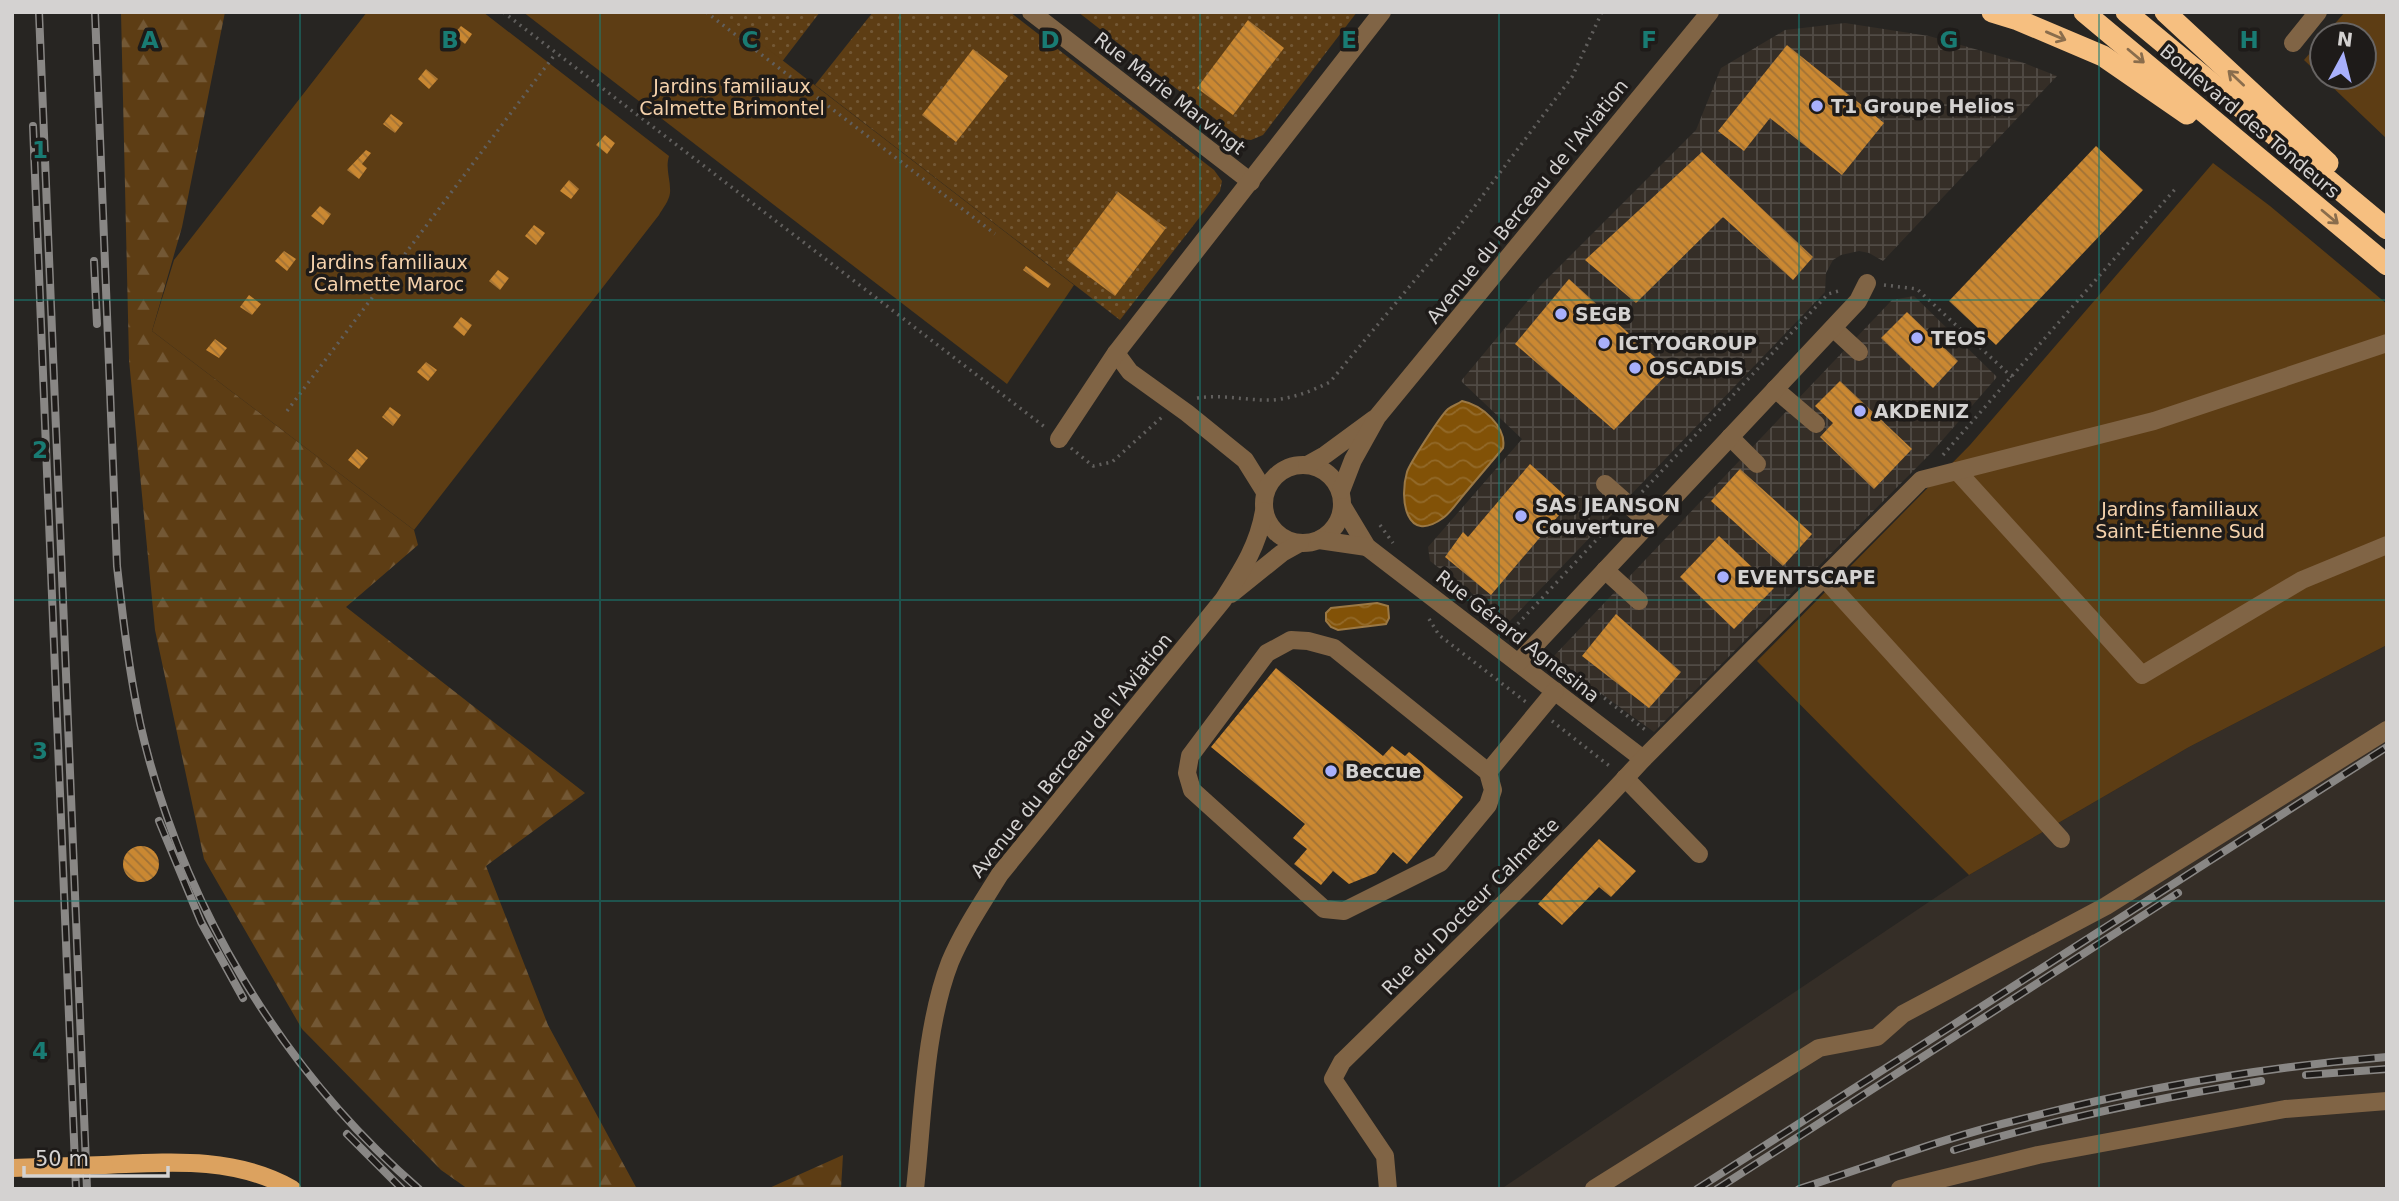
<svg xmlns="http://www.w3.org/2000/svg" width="2399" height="1201" viewBox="0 0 2399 1201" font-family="'DejaVu Sans',sans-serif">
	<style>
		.built { fill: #352e27 }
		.industrial { fill: url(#industrial-grid) }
		.grass { fill: url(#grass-dots) }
		.forest { fill: url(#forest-firs) }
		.garden { fill: #5d3d14 }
		.water { fill: url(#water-waves); stroke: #9b7844; stroke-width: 2 }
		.building { fill: url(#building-back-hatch) }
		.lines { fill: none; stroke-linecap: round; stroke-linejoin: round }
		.path { stroke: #615f5d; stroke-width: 3.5; stroke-dasharray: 2 5; stroke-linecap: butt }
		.minor { stroke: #806445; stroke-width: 18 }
		.major { stroke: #dca25f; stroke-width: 18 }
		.highway { stroke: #f6bf80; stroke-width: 21 }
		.rail-casing { stroke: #898785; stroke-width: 8 }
		.rail { stroke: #1e1b19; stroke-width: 5; stroke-dasharray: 16; stroke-linecap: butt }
		.major-bridge { stroke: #dca25f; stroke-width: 18 }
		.oneway { stroke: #8a6d4c }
		.grid { fill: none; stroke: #197b73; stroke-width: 2; stroke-opacity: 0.55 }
		.poi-dot { fill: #a8b0fc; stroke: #1e1b19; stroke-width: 2.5 }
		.labels { text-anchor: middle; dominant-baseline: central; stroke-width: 7; stroke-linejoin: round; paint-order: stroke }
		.park-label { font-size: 19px; fill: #f5d2ac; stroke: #1e1b19 }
		.street-label { font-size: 19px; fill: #d4d2d1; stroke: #1e1b19 }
		.poi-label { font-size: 19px; font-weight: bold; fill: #d4d2d1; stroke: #1e1b19; text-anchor: start }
		.grid-label { font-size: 23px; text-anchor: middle; font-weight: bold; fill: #197b73; stroke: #1e1b19; stroke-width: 7; stroke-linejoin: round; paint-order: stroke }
	</style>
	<defs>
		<pattern id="industrial-grid" width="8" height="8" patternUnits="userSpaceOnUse" patternTransform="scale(1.75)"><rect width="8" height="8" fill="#352e27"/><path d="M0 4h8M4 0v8" fill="none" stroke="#514b45"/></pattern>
		<pattern id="grass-dots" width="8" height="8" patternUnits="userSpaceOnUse" patternTransform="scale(1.75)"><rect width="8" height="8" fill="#5d3d14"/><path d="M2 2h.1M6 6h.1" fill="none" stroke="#735835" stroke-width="1.8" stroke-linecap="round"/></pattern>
		<pattern id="forest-firs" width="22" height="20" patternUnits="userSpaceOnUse" patternTransform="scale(1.75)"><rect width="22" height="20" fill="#5d3d14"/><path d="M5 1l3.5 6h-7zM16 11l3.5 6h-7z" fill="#735835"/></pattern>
		<pattern id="water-waves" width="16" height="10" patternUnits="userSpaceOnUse" patternTransform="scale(1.75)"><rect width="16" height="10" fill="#825207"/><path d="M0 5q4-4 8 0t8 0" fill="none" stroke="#936a2a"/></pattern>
		<pattern id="building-back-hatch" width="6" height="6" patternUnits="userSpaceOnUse" patternTransform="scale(1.75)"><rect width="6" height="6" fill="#ca8832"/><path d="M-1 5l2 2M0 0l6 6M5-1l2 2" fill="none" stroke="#a17236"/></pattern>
	</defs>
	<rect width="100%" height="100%" fill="#272522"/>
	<path class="built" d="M 2387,645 L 2387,1189 L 1501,1189 L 1969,875 L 2189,747 Z"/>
	<g class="industrial">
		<path d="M 1845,23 L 1929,36 L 2024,63 L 2057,76 L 1883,261 L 1869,253 L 1859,251 L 1841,255 L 1833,260 L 1826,273 L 1825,292 L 1509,622 L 1430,561 L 1428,547 L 1522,439 L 1461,381 L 1540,286 L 1696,130 L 1721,68 L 1785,30 Z"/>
		<path d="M 1914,296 L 1997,377 L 1933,451 L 1654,732 L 1552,658 L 1892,300 Z"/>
	</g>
	<g class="grass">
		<path d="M 714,12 L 820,12 L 781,63 Z"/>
		<path d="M 873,12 L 1010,12 L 1214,170 L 1222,181 L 1220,191 L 1120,320 L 815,85 Z"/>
		<path d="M 1078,12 L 1357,12 L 1263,135 L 1251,140 L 1241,139 Z"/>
	</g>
	<g class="forest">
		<path d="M 121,12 L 225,12 L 182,227 L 152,331 L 414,530 L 418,545 L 346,607 L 585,793 L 486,866 L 548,1025 L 637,1189 L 468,1189 L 441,1170 L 302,1029 L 204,859 L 155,630 L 129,360 Z"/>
		<path d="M 843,1155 L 841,1189 L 767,1189 Z"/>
	</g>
	<g class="garden">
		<path d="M 367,12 L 483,12 L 669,156 C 665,169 671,180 670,193 C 669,201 663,208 659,215 L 414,530 L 152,331 L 174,260 Z"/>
		<path d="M 523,12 L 720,12 L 1074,285 L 1007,384 Z"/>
		<path d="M 2345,12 L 2387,12 L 2387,139 L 2304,60 L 2322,39 L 2322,77 L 2364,77 L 2364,35 L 2325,35 Z"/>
		<path d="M 2213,163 L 2270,206 L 2387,304 L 2387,645 L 2189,747 L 1969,875 L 1757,661 L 1970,445 Z"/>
	</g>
	<g class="water">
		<path d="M 1462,401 C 1482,405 1507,427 1503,448 C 1489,465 1475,481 1461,498 C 1456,504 1450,513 1443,518 C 1406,545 1399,499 1407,472 C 1410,463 1441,415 1448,409 C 1452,406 1458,404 1462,401 Z"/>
		<path d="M 1377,603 L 1388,606 L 1389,618 L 1386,624 L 1338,630 L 1331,627 L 1326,621 L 1326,613 L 1331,608 Z"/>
	</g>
	<g class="building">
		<path d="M 1248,20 L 1284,48 L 1233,115 L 1197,88 Z"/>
		<path d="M 461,26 L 472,34 L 465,44 L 453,35 Z"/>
		<path d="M 1787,45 L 1884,123 L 1842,175 L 1770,118 L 1744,151 L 1718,131 Z"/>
		<path d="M 973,49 L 1008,76 L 956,142 L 922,115 Z"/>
		<path d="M 426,69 L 438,79 L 429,89 L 418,79 Z"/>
		<path d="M 391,114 L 403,123 L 395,133 L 383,124 Z"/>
		<path d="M 605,135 L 615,143 L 607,154 L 596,145 Z"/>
		<path d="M 2096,146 L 2143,190 L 1996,345 L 1949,301 Z"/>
		<path d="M 366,150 L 371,153 L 362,164 L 367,168 L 359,179 L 347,170 Z"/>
		<path d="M 1702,152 L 1813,257 L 1793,280 L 1723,217 L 1636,303 L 1585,260 Z"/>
		<path d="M 569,180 L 579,189 L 571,199 L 560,191 Z"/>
		<path d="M 1118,192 L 1166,228 L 1115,296 L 1067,260 Z"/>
		<path d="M 320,206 L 331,214 L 323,225 L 311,216 Z"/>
		<path d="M 534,225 L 545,233 L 536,245 L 525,236 Z"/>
		<path d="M 284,251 L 296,259 L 287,271 L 275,261 Z"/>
		<path d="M 1026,266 L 1051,284 L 1048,288 L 1023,270 Z"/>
		<path d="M 498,270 L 509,278 L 500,290 L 489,281 Z"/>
		<path d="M 1569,279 L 1670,371 L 1614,430 L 1515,344 Z"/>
		<path d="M 249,295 L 261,304 L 252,315 L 240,307 Z"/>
		<path d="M 1907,312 L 1958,361 L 1933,388 L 1881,338 Z"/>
		<path d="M 461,317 L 472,325 L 464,336 L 453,327 Z"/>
		<path d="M 215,339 L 227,348 L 219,358 L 206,350 Z"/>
		<path d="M 426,362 L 437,370 L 428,381 L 417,372 Z"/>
		<path d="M 1840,381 L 1912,449 L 1874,489 L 1820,437 L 1833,423 L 1815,406 Z"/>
		<path d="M 390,407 L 401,415 L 393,426 L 382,417 Z"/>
		<path d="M 357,449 L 368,458 L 359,469 L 348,460 Z"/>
		<path d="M 1530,464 L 1571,501 L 1491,595 L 1445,557 L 1463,532 L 1468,537 Z"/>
		<path d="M 1740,469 L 1812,534 L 1783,566 L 1711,501 Z"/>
		<path d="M 1719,536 L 1774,588 L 1734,629 L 1680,577 Z"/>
		<path d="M 1616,614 L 1681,672 L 1649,708 L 1582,656 Z"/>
		<path d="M 1276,668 L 1383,756 L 1392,746 L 1405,756 L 1409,752 L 1463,797 L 1407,864 L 1393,852 L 1376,873 L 1349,884 L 1333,871 L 1321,885 L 1294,864 L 1307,849 L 1293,838 L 1305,824 L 1211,747 Z"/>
		<path d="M 1599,839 L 1636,871 L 1611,897 L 1599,887 L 1562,925 L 1538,904 Z"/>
		<circle cx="141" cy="864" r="18"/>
	</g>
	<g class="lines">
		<g class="path">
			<path d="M 503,12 L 1046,428"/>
			<path d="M 706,12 L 995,234"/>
			<path d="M 1884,285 L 1917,289 L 2012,377"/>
			<path d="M 1197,398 C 1224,394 1247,401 1273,400 C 1294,398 1312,391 1330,382 L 1459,227 L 1572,77 L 1602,12"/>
			<path d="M 287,411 L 556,53"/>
			<path d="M 1071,448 L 1093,466 L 1112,462 L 1162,417"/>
			<path d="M 1943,455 L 2176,188"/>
			<path d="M 1642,492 L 1828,294 L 1842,290"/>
			<path d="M 1380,525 L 1393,543"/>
			<path d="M 1446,583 L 1461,590 L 1520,634"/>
			<path d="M 1429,619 L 1439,635 L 1526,702"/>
			<path d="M 1513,629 L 1617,518"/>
			<path d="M 1549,655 L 1648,732"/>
			<path d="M 1552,721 L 1612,768"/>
		</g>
		<g class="minor">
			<path d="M 1031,12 L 1251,182"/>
			<path d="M 2293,43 L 2318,12"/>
			<path d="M 1833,328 L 1859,352"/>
			<path d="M 1116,353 L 1130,372 L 1187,413 L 1245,460 L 1265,492"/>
			<path d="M 1775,389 L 1816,424"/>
			<path d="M 1730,437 L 1757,464"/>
			<path d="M 1059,439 L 1116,353 L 1382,12"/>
			<circle cx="1303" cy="504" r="39"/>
			<path d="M 1307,465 L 1325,455 L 1374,419"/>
			<path d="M 1957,471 L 2142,675 L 2302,580 L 2387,545"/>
			<path d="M 1605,484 L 1649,523"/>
			<path d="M 1341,491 L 1353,460 L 1377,417 L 1710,12"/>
			<path d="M 1343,507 L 1367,547 L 1643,759"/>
			<path d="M 1319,540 L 1367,547"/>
			<path d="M 1605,570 L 1639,601"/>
			<path d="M 1824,578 L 2061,839"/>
			<path d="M 1231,594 L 1282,553 L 1300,543"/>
			<path d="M 1518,663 L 1858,301 L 1867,283"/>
			<path d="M 1488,772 L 1493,790 L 1488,805 L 1440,863 L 1344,911 L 1324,909 L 1192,790 L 1187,773 L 1190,756 L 1267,653 L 1291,640 L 1308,641 L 1334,648 L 1488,772 L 1555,691"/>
			<path d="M 1625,778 L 1699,854"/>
			<path d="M 915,1189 C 923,1118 924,1029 950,962 C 963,931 982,903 1000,874 L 1223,600 C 1242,570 1258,546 1264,511"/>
			<path d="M 1388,1189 L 1385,1156 L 1333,1079 L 1342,1062 C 1443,963 1547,864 1643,759 L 1921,480 L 2154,421 L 2387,343"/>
			<path d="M 1594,1189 L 1819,1048 L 1877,1037 L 1903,1014 L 2106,906 L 2387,730"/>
			<path d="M 1900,1189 L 2038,1155 L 2285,1109 L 2387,1101"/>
		</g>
		<g class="major">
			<path d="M 104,1165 C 168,1162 234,1156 292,1189"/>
			<path d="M 12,1168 L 42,1167"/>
		</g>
		<g class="highway">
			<path d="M 1992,12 L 2018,20 L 2103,56 L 2187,114"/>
			<path d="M 2084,12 L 2387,265"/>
			<path d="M 2126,12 L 2387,229"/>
			<path d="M 2165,12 L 2328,163"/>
		</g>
		<defs>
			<g id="rail">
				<path d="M 39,12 L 87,1189"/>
				<path d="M 95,12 L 117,566 C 123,619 129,671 140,723 C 180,901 281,1070 419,1189"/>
				<path d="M 33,126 L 76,1189"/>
				<path d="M 94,261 L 97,324"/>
				<path d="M 159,821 L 201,922 L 243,998"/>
				<path d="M 2306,1075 L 2387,1069"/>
				<path d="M 347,1134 L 402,1189"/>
				<path d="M 1954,1150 C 2055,1119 2158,1098 2261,1081"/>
				<path d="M 1697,1189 L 2387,747"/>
				<path d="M 1717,1189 L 2178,893"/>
				<path d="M 1799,1189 C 1873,1165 1946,1137 2022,1119 C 2142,1088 2263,1067 2387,1057"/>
			</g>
		</defs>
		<use href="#rail" class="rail-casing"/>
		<use href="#rail" class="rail"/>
		<path class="major-bridge" d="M 42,1167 L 104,1165"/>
	</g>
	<defs><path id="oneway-shaft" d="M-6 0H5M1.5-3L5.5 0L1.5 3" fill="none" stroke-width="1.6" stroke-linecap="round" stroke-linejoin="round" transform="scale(1.75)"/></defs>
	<g class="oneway">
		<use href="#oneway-shaft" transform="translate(2056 36) rotate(23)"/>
		<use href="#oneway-shaft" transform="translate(2136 56) rotate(40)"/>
		<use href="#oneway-shaft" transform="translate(2236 78) rotate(-137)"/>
		<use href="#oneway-shaft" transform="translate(2330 217) rotate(40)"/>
	</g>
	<path class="grid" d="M 300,12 L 300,1189M 600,12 L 600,1189M 900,12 L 900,1189M 1200,12 L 1200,1189M 1499,12 L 1499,1189M 1799,12 L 1799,1189M 2099,12 L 2099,1189M 12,300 L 2387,300M 12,600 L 2387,600M 12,901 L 2387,901"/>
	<g class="poi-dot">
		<circle cx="1817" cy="106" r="7"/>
		<circle cx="1561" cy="314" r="7"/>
		<circle cx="1917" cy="338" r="7"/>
		<circle cx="1604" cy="343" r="7"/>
		<circle cx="1635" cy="368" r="7"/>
		<circle cx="1860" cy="411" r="7"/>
		<circle cx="1521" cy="516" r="7"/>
		<circle cx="1723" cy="577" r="7"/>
		<circle cx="1331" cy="771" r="7"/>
	</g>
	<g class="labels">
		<g class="park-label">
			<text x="732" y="86">Jardins familiaux<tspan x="732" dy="22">Calmette Brimontel</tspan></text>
			<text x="389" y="262">Jardins familiaux<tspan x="389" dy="22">Calmette Maroc</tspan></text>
			<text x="2180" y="509">Jardins familiaux<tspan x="2180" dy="22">Saint-Étienne Sud</tspan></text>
		</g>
		<g class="street-label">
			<text transform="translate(1170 93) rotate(38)">Rue Marie Marvingt</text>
			<text transform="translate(2250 121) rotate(40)">Boulevard des Tondeurs</text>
			<text transform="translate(1527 201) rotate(-51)">Avenue du Berceau de l'Aviation</text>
			<text transform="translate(1518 636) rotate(38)">Rue Gérard Agnesina</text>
			<text transform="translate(1071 755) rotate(-51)">Avenue du Berceau de l'Aviation</text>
			<text transform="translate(1470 906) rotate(-45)">Rue du Docteur Calmette</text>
		</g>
		<g class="poi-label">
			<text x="1831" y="106">T1 Groupe Helios</text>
			<text x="1575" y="314">SEGB</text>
			<text x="1931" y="338">TEOS</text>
			<text x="1618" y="343">ICTYOGROUP</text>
			<text x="1649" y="368">OSCADIS</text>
			<text x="1874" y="411">AKDENIZ</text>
			<text x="1535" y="505">SAS JEANSON<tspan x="1535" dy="22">Couverture</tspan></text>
			<text x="1737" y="577">EVENTSCAPE</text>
			<text x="1345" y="771">Beccue</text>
		</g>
	</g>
	<g class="grid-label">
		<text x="150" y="48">A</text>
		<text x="450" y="48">B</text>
		<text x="750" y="48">C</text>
		<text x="1050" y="48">D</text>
		<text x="1349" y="48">E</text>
		<text x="1649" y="48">F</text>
		<text x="1949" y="48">G</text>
		<text x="2249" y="48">H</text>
		<text x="40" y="158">1</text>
		<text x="40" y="458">2</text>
		<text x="40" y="759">3</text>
		<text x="40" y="1059">4</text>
	</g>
	<rect width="2399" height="1201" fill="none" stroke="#d4d2d1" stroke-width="28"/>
	<g transform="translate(2343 56) rotate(7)"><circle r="33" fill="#1e1b19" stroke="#676463" stroke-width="2"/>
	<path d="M0-5L12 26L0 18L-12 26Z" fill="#a8b0fc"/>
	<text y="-10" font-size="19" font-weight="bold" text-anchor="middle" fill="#d4d2d1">N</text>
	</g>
	<path d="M24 1166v10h144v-10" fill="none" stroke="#d4d2d1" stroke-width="3.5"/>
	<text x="35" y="1166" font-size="21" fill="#d4d2d1" stroke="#1e1b19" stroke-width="5" paint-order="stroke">50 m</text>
</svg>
